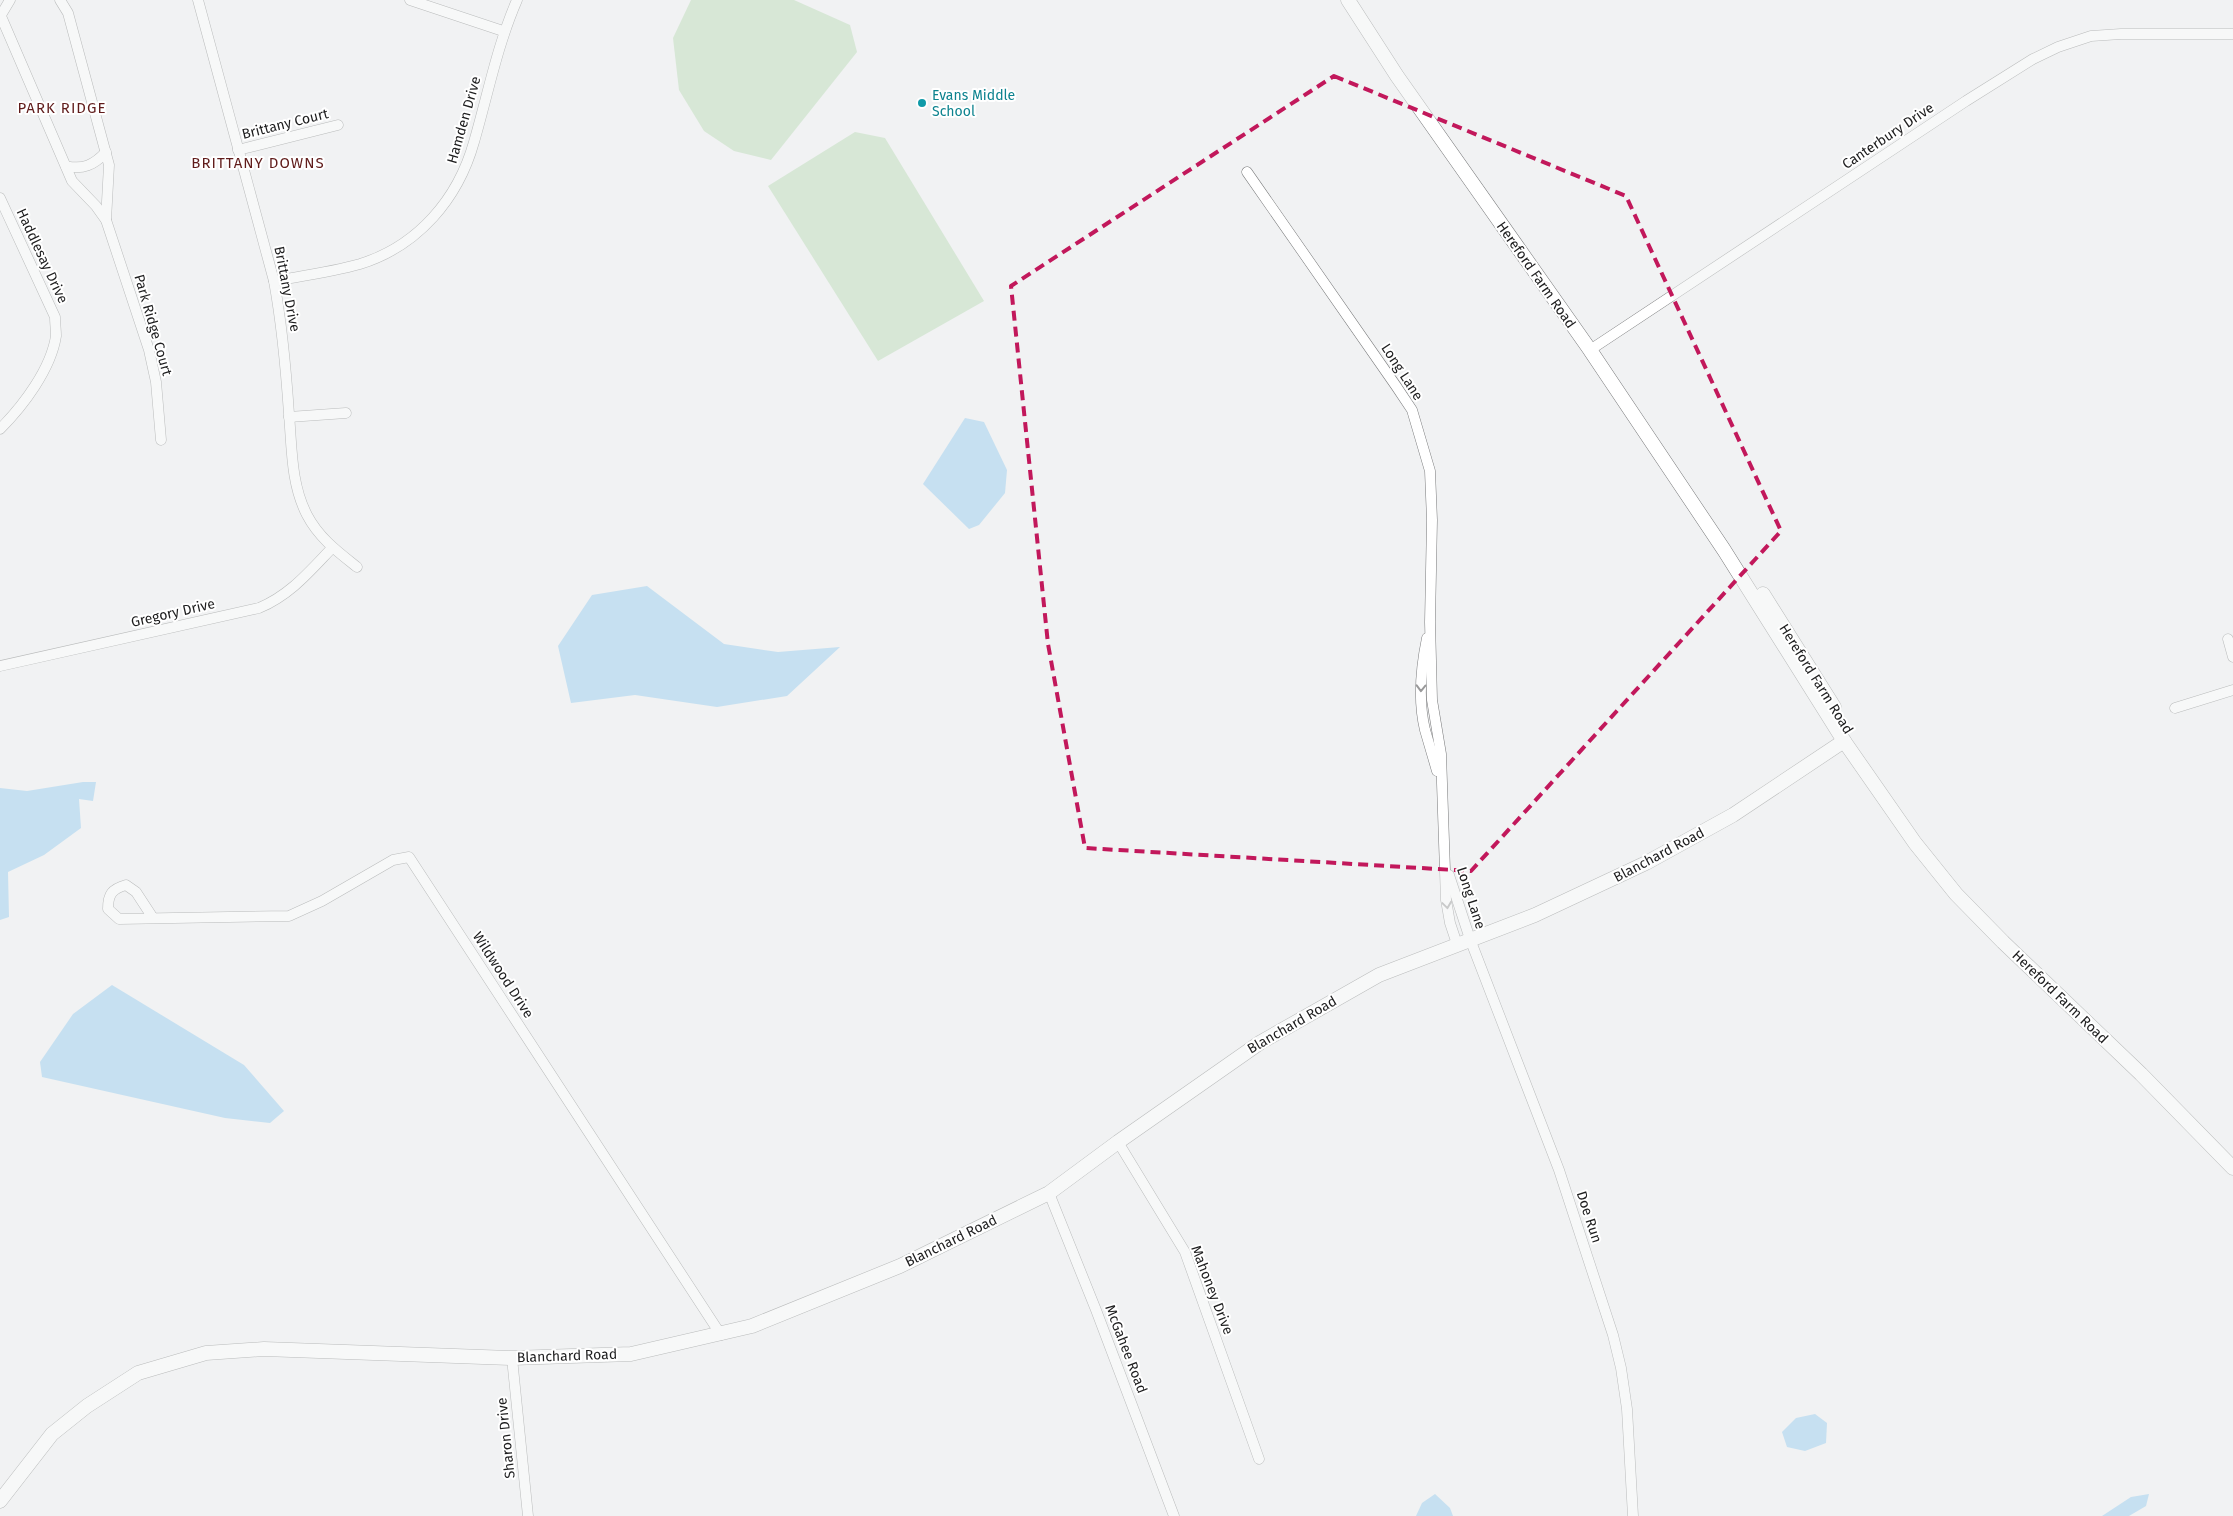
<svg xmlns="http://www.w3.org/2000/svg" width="2233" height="1516" viewBox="0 0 2233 1516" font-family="'Fira Sans',sans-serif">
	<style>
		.green { fill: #b8d9b4 }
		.water { fill: #93caef }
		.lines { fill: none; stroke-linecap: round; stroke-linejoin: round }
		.street-casing { stroke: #797a7b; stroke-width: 11 }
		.secondary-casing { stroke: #797a7b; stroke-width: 15 }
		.street { stroke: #fff; stroke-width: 10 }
		.secondary { stroke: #fff; stroke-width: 14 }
		.oneway { stroke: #99999a }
		.marked { fill: none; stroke: #c2185b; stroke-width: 4; stroke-dasharray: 10 6; stroke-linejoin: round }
		.culture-dot { fill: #0f9aa8; stroke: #fff; stroke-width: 2 }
		.labels { text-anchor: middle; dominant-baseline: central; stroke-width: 4; stroke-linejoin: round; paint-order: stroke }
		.culture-label { font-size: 14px; fill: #0d838f; stroke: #fff; text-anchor: start }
		.street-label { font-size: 14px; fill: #1d1d1e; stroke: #fff }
		.neighbourhood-label { font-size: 15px; letter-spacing: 1px; fill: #601c1b; stroke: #fff }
	</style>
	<rect width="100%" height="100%" fill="#f1f2f3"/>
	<g class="green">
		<path d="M 691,0 L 794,0 L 850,25 L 857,52 L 771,160 L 734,151 L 704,131 L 679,90 L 673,38 Z"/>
		<path d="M 855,132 L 885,138 L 984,301 L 878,361 L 768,186 Z"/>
	</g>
	<g class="water">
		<path d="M 965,418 L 984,422 L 1007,470 L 1005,493 L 979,525 L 969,529 L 923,484 Z"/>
		<path d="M 647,586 L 724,644 L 778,652 L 840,647 L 787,696 L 717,707 L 635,695 L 571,703 L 558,646 L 592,595 Z"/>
		<path d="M 83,782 L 96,782 L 93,801 L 79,799 L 81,828 L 44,855 L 8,872 L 9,917 L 0,920 L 0,788 L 27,791 Z"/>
		<path d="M 112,985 L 244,1065 L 284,1111 L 270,1123 L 225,1118 L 42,1077 L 40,1062 L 73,1014 Z"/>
		<path d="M 1815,1414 L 1827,1423 L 1826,1443 L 1805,1451 L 1787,1447 L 1782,1432 L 1796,1418 Z"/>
		<path d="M 1435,1494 L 1450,1508 L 1453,1516 L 1416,1516 L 1422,1503 Z"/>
		<path d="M 2149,1494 L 2146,1506 L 2129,1516 L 2102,1516 L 2131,1497 Z"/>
	</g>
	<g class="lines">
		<defs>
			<g id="street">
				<path d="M 60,0 L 68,13 L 109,165 L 106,220"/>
				<path d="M 198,0 L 274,281 C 282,325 286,369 289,414 C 292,449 291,484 307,515 C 319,538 338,552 357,567"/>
				<path d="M 410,0 L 503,31"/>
				<path d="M 0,14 L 72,181 L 96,206 L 106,220 L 149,350 L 156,382 L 161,440"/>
				<path d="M 1,15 L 10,0"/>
				<path d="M 238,150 L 338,125"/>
				<path d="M 66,166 C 83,170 94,165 106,152"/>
				<path d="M 1247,172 L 1396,386 L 1412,410 L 1430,471 L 1432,520 L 1430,622 L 1432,700 L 1441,754 L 1446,900 L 1450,923 L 1457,944"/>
				<path d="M 0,198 L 55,317 C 55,323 56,330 56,336 C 51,369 23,406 0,429"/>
				<path d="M 274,281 C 302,276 332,272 360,264 C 418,246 458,199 474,142 C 488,94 497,46 517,0"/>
				<path d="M 1590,350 L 1966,101 L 2033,59 L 2058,47 L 2091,36 L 2121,34 L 2233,34"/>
				<path d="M 289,417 L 346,413"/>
				<path d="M 1427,638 C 1421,667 1418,701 1425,730 C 1429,744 1433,757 1437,771"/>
				<path d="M 2228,639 L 2233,657"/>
				<path d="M 0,666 L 259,608 C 290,595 309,572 332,548"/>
				<path d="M 2175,708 L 2233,690"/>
				<path d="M 1449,875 L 1470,939 L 1559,1170 L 1613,1335 L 1621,1368 L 1627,1409 L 1633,1516"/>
				<path d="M 153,918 L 136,892 L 126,885 C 112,889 108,894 108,909 L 119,919 L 289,916 L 322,901 L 393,860 L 409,857 L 721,1335"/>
				<path d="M 1118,1142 L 1185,1252 L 1259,1459"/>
				<path d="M 1049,1193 L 1096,1310 L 1174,1516"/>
				<path d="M 512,1358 L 528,1516"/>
			</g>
			<g id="secondary">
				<path d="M 1348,0 L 1397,76 L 1590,350 L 1724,550 L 1844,741 L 1915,843 L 1956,894 L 2003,942 L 2141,1074 L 2233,1168"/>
				<path d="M 1763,594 L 1834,707"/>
				<path d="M 0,1501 L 52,1434 L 87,1406 L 138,1373 L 206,1353 L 264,1349 L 512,1358 L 631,1354 L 752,1326 L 900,1266 L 1049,1193 L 1118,1142 L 1261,1042 L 1379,975 L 1535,915 L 1646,863 L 1733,815 L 1844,741"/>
			</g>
		</defs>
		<use href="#street" class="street-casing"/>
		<use href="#secondary" class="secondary-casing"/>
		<use href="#street" class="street"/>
		<use href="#secondary" class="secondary"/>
	</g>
	<defs><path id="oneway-chevron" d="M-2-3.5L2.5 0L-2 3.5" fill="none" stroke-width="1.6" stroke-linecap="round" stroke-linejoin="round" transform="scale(1.25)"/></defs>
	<g class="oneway">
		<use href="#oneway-chevron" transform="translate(1421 688) rotate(91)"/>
		<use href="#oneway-chevron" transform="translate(1447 905) rotate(82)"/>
	</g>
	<path d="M0 0H2233V1516H0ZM 1334,76 L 1626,196 L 1781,531 L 1471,871 L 1085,848 L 1048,644 L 1011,286 Z" fill="#f1f2f3" fill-opacity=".55" fill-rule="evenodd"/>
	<path class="marked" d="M 1334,76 L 1626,196 L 1781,531 L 1471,871 L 1085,848 L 1048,644 L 1011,286 Z"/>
	<circle class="culture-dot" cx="922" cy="103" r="5"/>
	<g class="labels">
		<g class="culture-label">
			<text x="932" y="95">Evans Middle<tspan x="932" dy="16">School</tspan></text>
		</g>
		<g class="street-label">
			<text transform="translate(464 120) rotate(-74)">Hamden Drive</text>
			<text transform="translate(285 124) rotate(-14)">Brittany Court</text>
			<text transform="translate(1888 136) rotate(-34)">Canterbury Drive</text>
			<text transform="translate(42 256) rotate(65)">Haddlesay Drive</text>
			<text transform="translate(1536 275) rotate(55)">Hereford Farm Road</text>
			<text transform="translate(287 289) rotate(79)">Brittany Drive</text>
			<text transform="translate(153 325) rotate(74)">Park Ridge Court</text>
			<text transform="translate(1402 372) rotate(57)">Long Lane</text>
			<text transform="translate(173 613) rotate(-13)">Gregory Drive</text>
			<text transform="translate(1816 679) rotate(58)">Hereford Farm Road</text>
			<text transform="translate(1659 855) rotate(-28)">Blanchard Road</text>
			<text transform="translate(1471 898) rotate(72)">Long Lane</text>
			<text transform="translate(503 975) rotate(57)">Wildwood Drive</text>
			<text transform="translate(2060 997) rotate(44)">Hereford Farm Road</text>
			<text transform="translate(1292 1025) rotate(-30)">Blanchard Road</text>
			<text transform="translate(1589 1217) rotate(72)">Doe Run</text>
			<text transform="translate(951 1241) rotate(-26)">Blanchard Road</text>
			<text transform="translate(1212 1290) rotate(69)">Mahoney Drive</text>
			<text transform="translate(1126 1349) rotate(69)">McGahee Road</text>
			<text transform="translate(567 1356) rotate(-2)">Blanchard Road</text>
			<text transform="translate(506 1438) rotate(-96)">Sharon Drive</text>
		</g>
		<g class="neighbourhood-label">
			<text x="62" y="108">PARK RIDGE</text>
			<text x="258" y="163">BRITTANY DOWNS</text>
		</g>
	</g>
</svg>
